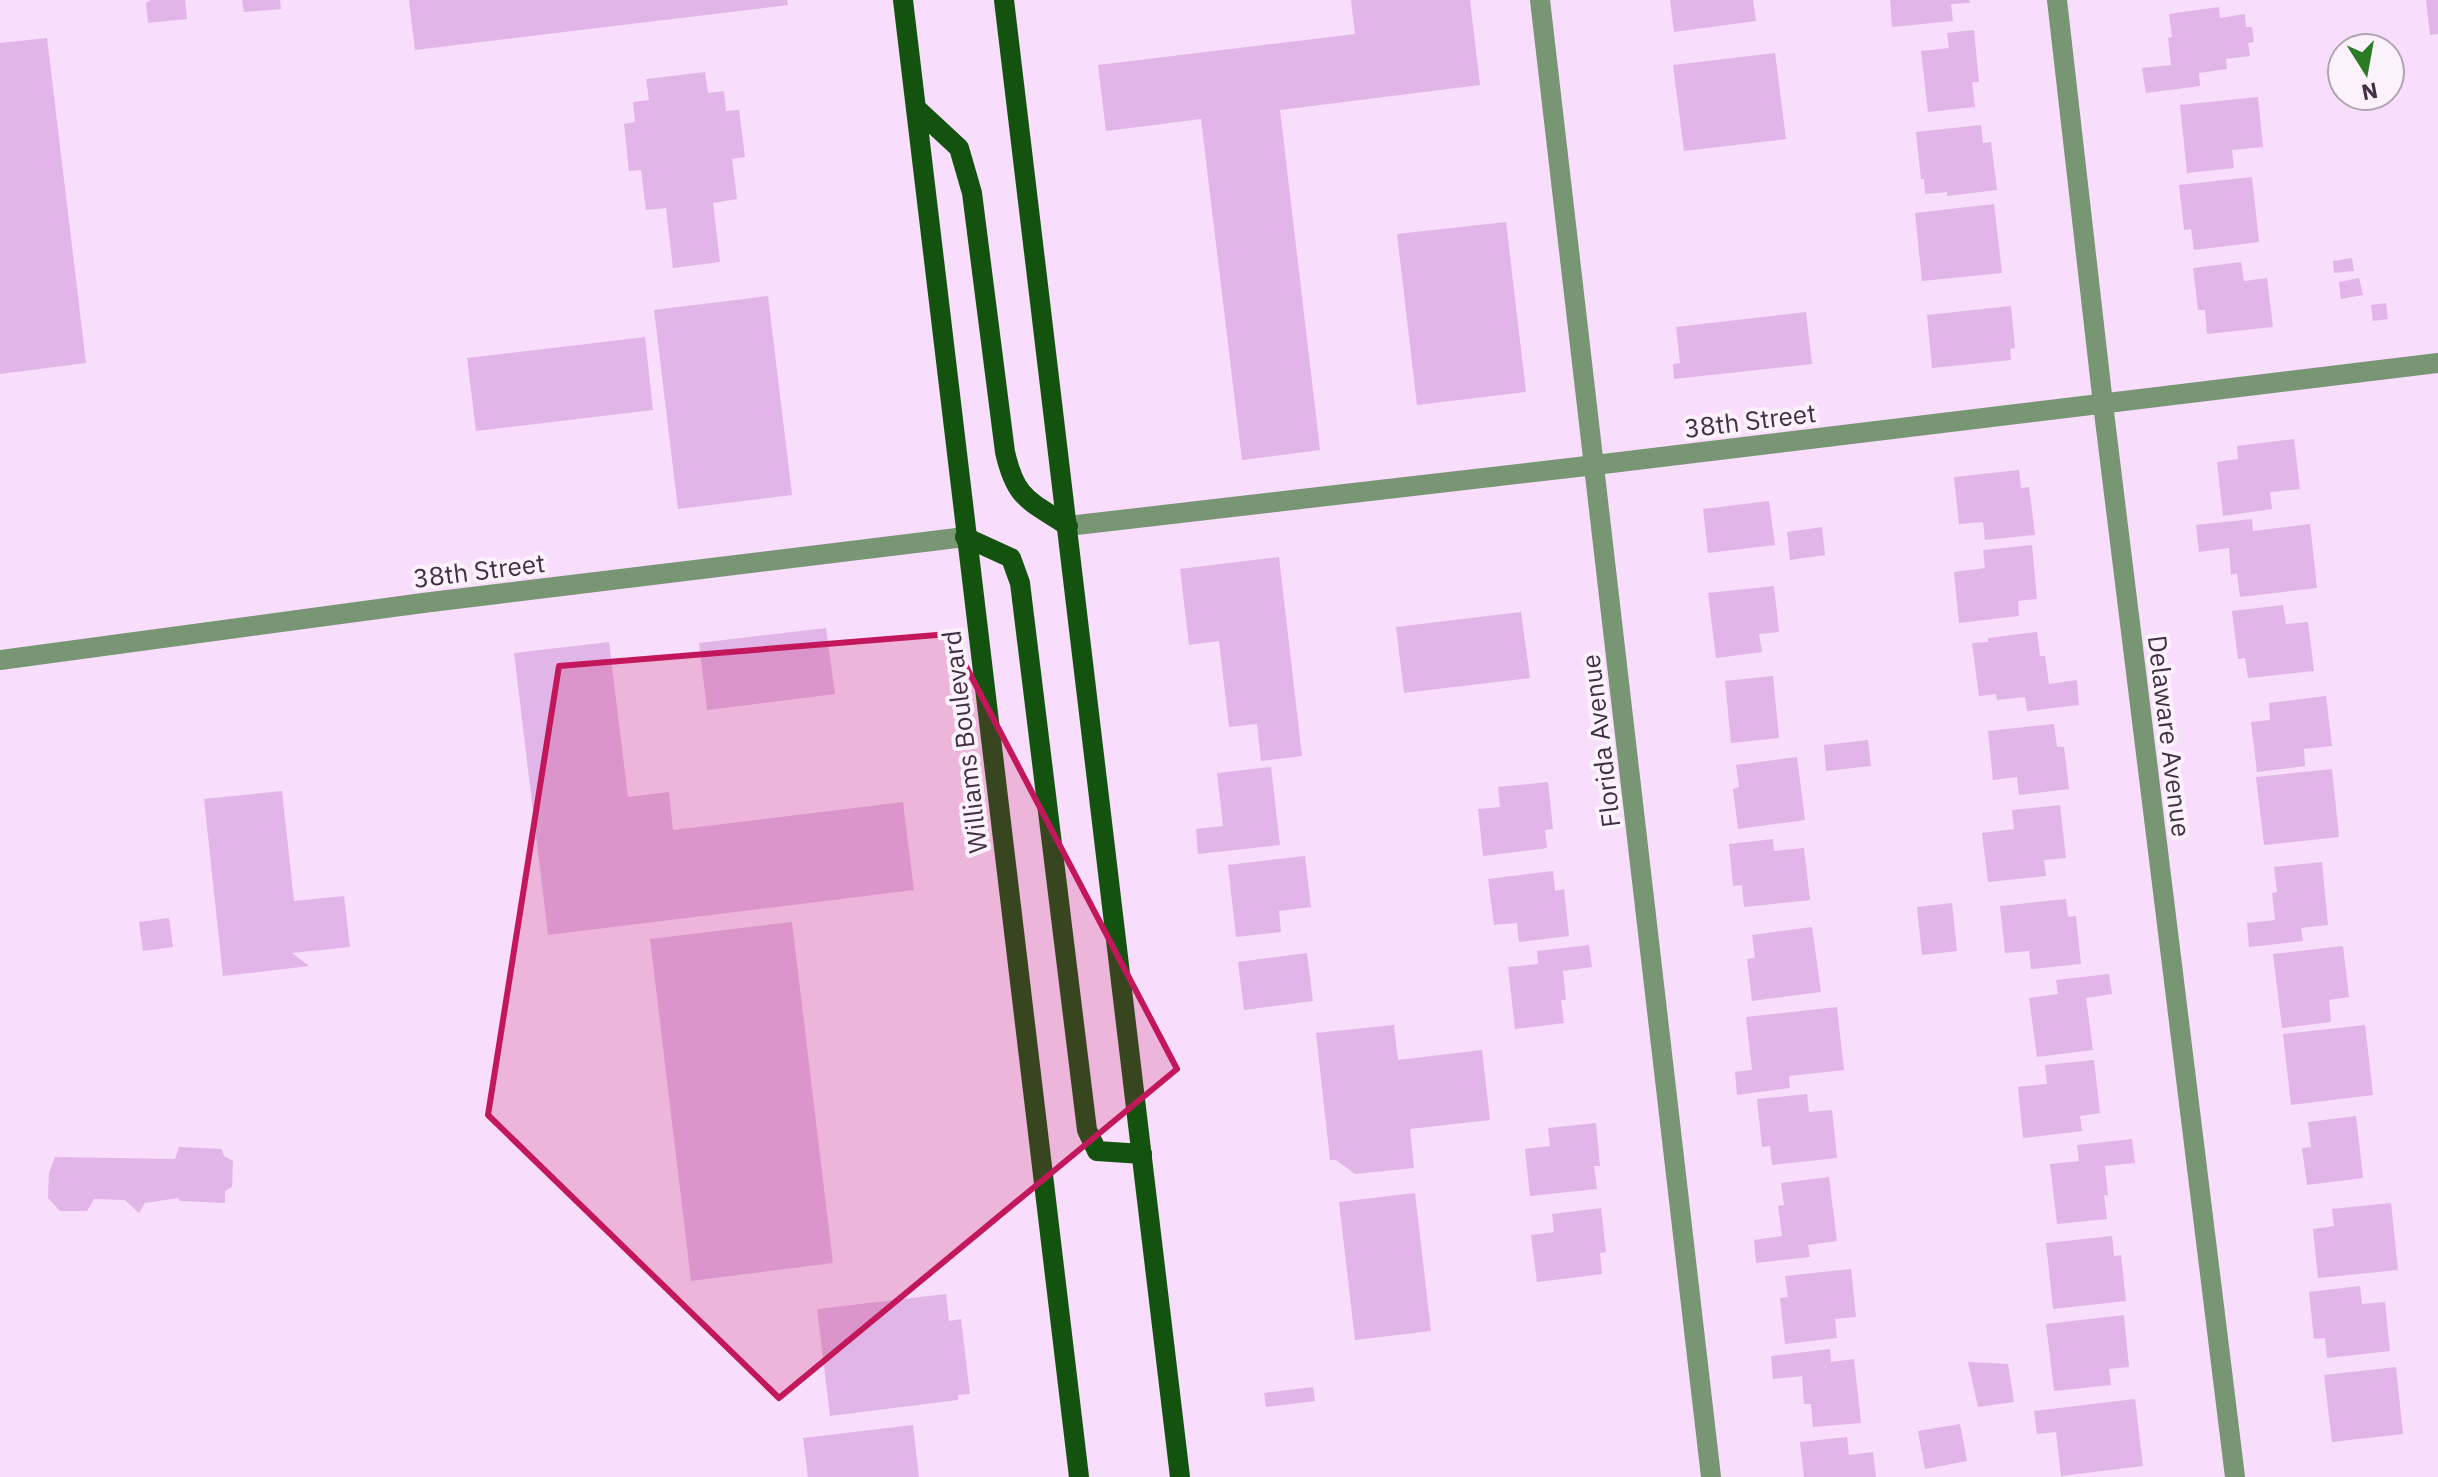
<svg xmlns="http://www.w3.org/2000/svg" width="2438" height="1477" viewBox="0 0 2438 1477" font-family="'IBM Plex Sans',sans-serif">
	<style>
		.building { fill: #e1b5e7 }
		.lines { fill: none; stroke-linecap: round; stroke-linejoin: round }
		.minor { stroke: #789674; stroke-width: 20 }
		.major { stroke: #145210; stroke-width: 20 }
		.marked { fill: #c2185b; fill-opacity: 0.2; stroke: #c2185b; stroke-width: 6; stroke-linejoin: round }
		.labels { text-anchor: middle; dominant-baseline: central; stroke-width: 8; stroke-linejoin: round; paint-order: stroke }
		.street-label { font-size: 26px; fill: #412f44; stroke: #fbf2fc }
	</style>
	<rect width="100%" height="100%" fill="#f9ddfc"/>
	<g class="building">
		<path d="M 151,0 L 185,0 L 187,19 L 148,23 L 146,3 Z"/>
		<path d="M 242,0 L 280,0 L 281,9 L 244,12 Z"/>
		<path d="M 409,0 L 787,0 L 788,5 L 415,50 Z"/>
		<path d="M 1351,0 L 1470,0 L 1480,85 L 1280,110 L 1320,450 L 1242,460 L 1201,119 L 1106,131 L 1098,65 L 1355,34 Z"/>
		<path d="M 1670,0 L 1753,0 L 1756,21 L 1674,32 Z"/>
		<path d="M 1890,0 L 1969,0 L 1970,3 L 1951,4 L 1953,21 L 1892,27 Z"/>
		<path d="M 2426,0 L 2438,0 L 2438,34 L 2430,35 Z"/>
		<path d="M 2219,7 L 2220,18 L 2245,14 L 2246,27 L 2252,27 L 2254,42 L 2248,43 L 2250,56 L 2226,59 L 2227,69 L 2199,73 L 2200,86 L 2146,93 L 2142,68 L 2171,65 L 2168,38 L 2172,37 L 2169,14 Z"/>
		<path d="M 1974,30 L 1979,82 L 1972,82 L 1975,107 L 1928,112 L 1921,51 L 1949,48 L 1947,33 Z"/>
		<path d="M 47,38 L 86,363 L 0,374 L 0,43 Z"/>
		<path d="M 1775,53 L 1786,139 L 1684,151 L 1673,65 Z"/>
		<path d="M 705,72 L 708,93 L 724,91 L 726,111 L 739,110 L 745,157 L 732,159 L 737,199 L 713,203 L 720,262 L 673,268 L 666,208 L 646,210 L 641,170 L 629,171 L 624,124 L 635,122 L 633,102 L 649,100 L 646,79 Z"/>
		<path d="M 2258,97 L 2263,147 L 2232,150 L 2234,168 L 2187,173 L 2180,105 Z"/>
		<path d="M 1981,125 L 1983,143 L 1991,142 L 1997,190 L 1947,196 L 1947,192 L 1925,194 L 1924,179 L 1921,179 L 1916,132 Z"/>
		<path d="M 2252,177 L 2259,242 L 2194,250 L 2191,229 L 2184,230 L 2179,185 Z"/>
		<path d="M 1994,204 L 2002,273 L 1922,281 L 1915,213 Z"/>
		<path d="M 1506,222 L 1526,392 L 1417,405 L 1397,234 Z"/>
		<path d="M 2352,258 L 2354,271 L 2334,273 L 2333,261 Z"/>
		<path d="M 2241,262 L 2244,281 L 2267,278 L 2273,327 L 2207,334 L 2205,310 L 2198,310 L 2193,268 Z"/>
		<path d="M 2359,278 L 2363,295 L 2341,299 L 2339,282 Z"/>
		<path d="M 768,296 L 792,495 L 678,509 L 654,310 Z"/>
		<path d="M 2386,303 L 2388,319 L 2373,321 L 2371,305 Z"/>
		<path d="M 2011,306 L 2015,348 L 2010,349 L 2011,360 L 1932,368 L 1927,315 Z"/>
		<path d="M 1806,312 L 1812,364 L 1674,379 L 1673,364 L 1680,363 L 1676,327 Z"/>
		<path d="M 645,337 L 653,410 L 476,431 L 467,358 Z"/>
		<path d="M 2294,439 L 2300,489 L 2270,492 L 2272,509 L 2223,516 L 2217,462 L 2238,459 L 2237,446 Z"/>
		<path d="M 2019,470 L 2021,488 L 2029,487 L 2035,535 L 1985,540 L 1983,522 L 1959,524 L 1954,477 Z"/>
		<path d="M 1769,501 L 1775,545 L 1708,553 L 1703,509 Z"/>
		<path d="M 2252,519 L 2253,531 L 2310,524 L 2317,588 L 2240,597 L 2237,573 L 2231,575 L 2229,548 L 2199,552 L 2196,525 Z"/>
		<path d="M 1822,527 L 1825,555 L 1790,560 L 1787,532 Z"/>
		<path d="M 2032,545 L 2037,599 L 2018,601 L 2019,616 L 1959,623 L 1954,572 L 1985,568 L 1983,550 Z"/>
		<path d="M 1279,557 L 1302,756 L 1261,761 L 1257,724 L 1229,727 L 1219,641 L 1189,645 L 1180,569 Z"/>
		<path d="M 1774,586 L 1779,632 L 1759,634 L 1762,652 L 1716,658 L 1708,593 Z"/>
		<path d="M 2283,605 L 2286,624 L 2308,622 L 2314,671 L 2248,678 L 2245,658 L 2238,659 L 2232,611 Z"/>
		<path d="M 1521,612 L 1530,678 L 1404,693 L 1396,627 Z"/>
		<path d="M 826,628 L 835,694 L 707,710 L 699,643 Z"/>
		<path d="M 2037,632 L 2040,656 L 2045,656 L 2049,684 L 2077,680 L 2079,705 L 2027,711 L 2025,697 L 1997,700 L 1996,694 L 1979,696 L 1972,643 L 1988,642 L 1988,638 Z"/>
		<path d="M 609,642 L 628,797 L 669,792 L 673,830 L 903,802 L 914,890 L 548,935 L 514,653 Z"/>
		<path d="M 1773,676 L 1779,738 L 1731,743 L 1725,681 Z"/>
		<path d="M 2326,696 L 2332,746 L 2304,749 L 2305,766 L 2257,772 L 2251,722 L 2270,720 L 2269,703 Z"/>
		<path d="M 2054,724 L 2057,747 L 2064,747 L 2069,789 L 2019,795 L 2017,777 L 1993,780 L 1988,731 Z"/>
		<path d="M 1868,740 L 1871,766 L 1826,771 L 1824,745 Z"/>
		<path d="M 1797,757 L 1805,820 L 1738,829 L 1733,789 L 1739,787 L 1736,765 Z"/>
		<path d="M 1271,767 L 1280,845 L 1198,854 L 1196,829 L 1223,826 L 1217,773 Z"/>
		<path d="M 2332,769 L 2339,837 L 2264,845 L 2256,777 Z"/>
		<path d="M 1548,782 L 1553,829 L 1545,830 L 1547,848 L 1483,856 L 1478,809 L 1500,807 L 1498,787 Z"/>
		<path d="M 282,791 L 294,901 L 344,896 L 350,947 L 292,953 L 309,966 L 223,976 L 204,799 Z"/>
		<path d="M 2060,805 L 2066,858 L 2044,860 L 2046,876 L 1988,882 L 1982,833 L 2014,829 L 2012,810 Z"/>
		<path d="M 1773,839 L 1774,851 L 1804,848 L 1810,900 L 1744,907 L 1742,885 L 1733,886 L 1729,844 Z"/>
		<path d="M 1305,856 L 1311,907 L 1279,911 L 1281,932 L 1236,937 L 1228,865 Z"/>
		<path d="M 2322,862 L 2328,925 L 2301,928 L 2303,941 L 2249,947 L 2247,923 L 2275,920 L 2272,893 L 2277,892 L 2274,867 Z"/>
		<path d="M 1553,871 L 1555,891 L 1564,889 L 1569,936 L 1519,942 L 1517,923 L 1494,925 L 1488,879 Z"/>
		<path d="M 2066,899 L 2068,917 L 2076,916 L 2081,964 L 2031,969 L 2029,951 L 2005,953 L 2000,906 Z"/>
		<path d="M 1952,903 L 1957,951 L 1922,955 L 1917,907 Z"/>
		<path d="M 169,918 L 173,947 L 143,951 L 139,922 Z"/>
		<path d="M 792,922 L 833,1263 L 691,1281 L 650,939 Z"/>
		<path d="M 1812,927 L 1821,992 L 1752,1001 L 1747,959 L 1755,958 L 1752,935 Z"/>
		<path d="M 1589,945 L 1592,967 L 1563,971 L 1566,1000 L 1561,1000 L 1564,1023 L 1515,1029 L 1508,967 L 1538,964 L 1537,951 Z"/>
		<path d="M 2343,946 L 2349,997 L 2329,1000 L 2331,1022 L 2282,1028 L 2273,954 Z"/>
		<path d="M 1307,953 L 1313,1001 L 1244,1010 L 1238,962 Z"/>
		<path d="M 2109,974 L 2112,994 L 2086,998 L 2093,1050 L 2037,1057 L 2029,998 L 2058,994 L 2056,980 Z"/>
		<path d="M 1837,1007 L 1844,1070 L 1789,1076 L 1790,1088 L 1737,1095 L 1735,1072 L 1752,1070 L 1746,1017 Z"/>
		<path d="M 1394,1025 L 1398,1060 L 1482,1050 L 1490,1120 L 1410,1129 L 1414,1168 L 1355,1174 L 1336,1160 L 1330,1160 L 1316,1033 Z"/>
		<path d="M 2365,1025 L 2373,1095 L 2291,1105 L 2283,1034 Z"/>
		<path d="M 2094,1060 L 2100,1113 L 2080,1116 L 2082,1131 L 2023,1138 L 2018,1087 L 2047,1084 L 2045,1065 Z"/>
		<path d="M 1807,1094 L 1809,1112 L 1832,1110 L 1837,1158 L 1772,1165 L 1770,1146 L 1762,1147 L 1757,1099 Z"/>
		<path d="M 2356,1116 L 2363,1178 L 2307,1185 L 2302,1148 L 2311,1147 L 2308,1122 Z"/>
		<path d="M 1596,1123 L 1600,1166 L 1594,1166 L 1597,1189 L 1530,1196 L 1525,1149 L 1550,1146 L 1548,1128 Z"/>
		<path d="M 2132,1139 L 2135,1163 L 2105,1166 L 2108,1196 L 2104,1195 L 2107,1219 L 2057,1224 L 2050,1164 L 2079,1161 L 2077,1145 Z"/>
		<path d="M 179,1147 L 222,1149 L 224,1156 L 233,1161 L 232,1187 L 225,1191 L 225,1203 L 180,1201 L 178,1198 L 145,1203 L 139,1213 L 125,1200 L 94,1199 L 87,1211 L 60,1211 L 48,1198 L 49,1173 L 55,1157 L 175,1159 Z"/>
		<path d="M 1829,1177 L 1837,1241 L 1808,1245 L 1810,1257 L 1756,1263 L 1754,1240 L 1782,1236 L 1778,1206 L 1784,1205 L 1781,1183 Z"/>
		<path d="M 1415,1193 L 1431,1331 L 1355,1340 L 1339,1202 Z"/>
		<path d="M 2391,1203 L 2398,1270 L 2318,1278 L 2313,1229 L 2334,1226 L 2332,1209 Z"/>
		<path d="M 1601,1208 L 1606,1252 L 1600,1253 L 1602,1274 L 1537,1282 L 1531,1235 L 1554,1232 L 1552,1214 Z"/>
		<path d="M 2112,1236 L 2114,1256 L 2121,1255 L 2126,1301 L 2053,1309 L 2046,1243 Z"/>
		<path d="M 1851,1269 L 1856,1317 L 1835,1319 L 1837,1338 L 1785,1344 L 1780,1298 L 1788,1297 L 1785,1276 Z"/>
		<path d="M 2360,1286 L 2362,1304 L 2385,1302 L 2390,1351 L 2327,1358 L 2325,1338 L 2314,1339 L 2309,1292 Z"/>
		<path d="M 946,1294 L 949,1321 L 961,1319 L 970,1394 L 958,1395 L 958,1400 L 830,1416 L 817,1309 Z"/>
		<path d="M 2124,1315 L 2129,1367 L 2109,1369 L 2111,1385 L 2054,1391 L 2046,1324 Z"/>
		<path d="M 1830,1349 L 1831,1362 L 1854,1359 L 1861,1423 L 1813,1427 L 1811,1404 L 1804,1404 L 1802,1376 L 1773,1379 L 1771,1356 Z"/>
		<path d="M 1968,1362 L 2008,1364 L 2014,1402 L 1978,1407 Z"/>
		<path d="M 2396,1367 L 2403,1434 L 2332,1442 L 2324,1375 Z"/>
		<path d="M 1313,1387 L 1315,1401 L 1266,1407 L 1264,1393 Z"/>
		<path d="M 2135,1399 L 2143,1466 L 2061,1476 L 2056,1432 L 2037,1434 L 2034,1411 Z"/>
		<path d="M 1960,1424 L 1967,1461 L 1925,1469 L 1918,1431 Z"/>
		<path d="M 913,1425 L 919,1477 L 808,1477 L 803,1438 Z"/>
		<path d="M 1847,1437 L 1849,1455 L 1873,1452 L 1876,1477 L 1804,1477 L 1800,1442 Z"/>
	</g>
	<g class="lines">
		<g class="minor">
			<path d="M 1540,0 L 1711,1477"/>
			<path d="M 2057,0 L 2103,404 L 2235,1477"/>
			<path d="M 1068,526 L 1595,465 L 2438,363"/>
			<path d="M 0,660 L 423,603 L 965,537"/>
		</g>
		<g class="major">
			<path d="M 903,0 L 1079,1477"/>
			<path d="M 1004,0 L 1180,1477"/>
			<path d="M 916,108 L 959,148 L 972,193 L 1005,452 C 1016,500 1029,500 1068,526"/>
			<path d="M 965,537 L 1011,558 L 1020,583 L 1087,1130 L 1097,1151 L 1142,1154"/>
		</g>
	</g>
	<path class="marked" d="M 949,634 L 1177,1069 L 779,1398 L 488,1115 L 559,666 Z"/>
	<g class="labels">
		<g class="street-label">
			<text transform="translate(1750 420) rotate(-7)">38th Street</text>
			<text transform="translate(479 570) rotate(-7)">38th Street</text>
			<text transform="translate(2170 736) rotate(83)">Delaware Avenue</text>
			<text transform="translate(1600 741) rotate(-97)">Florida Avenue</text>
			<text transform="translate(964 742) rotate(-97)">Williams Boulevard</text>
		</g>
	</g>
	<g transform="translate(2366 72) rotate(169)"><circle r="38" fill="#fbf2fc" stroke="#b1a4b2" stroke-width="2"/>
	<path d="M0-6L14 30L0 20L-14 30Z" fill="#2b7b25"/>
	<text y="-12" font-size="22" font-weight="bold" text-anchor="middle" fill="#412f44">N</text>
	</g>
</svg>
